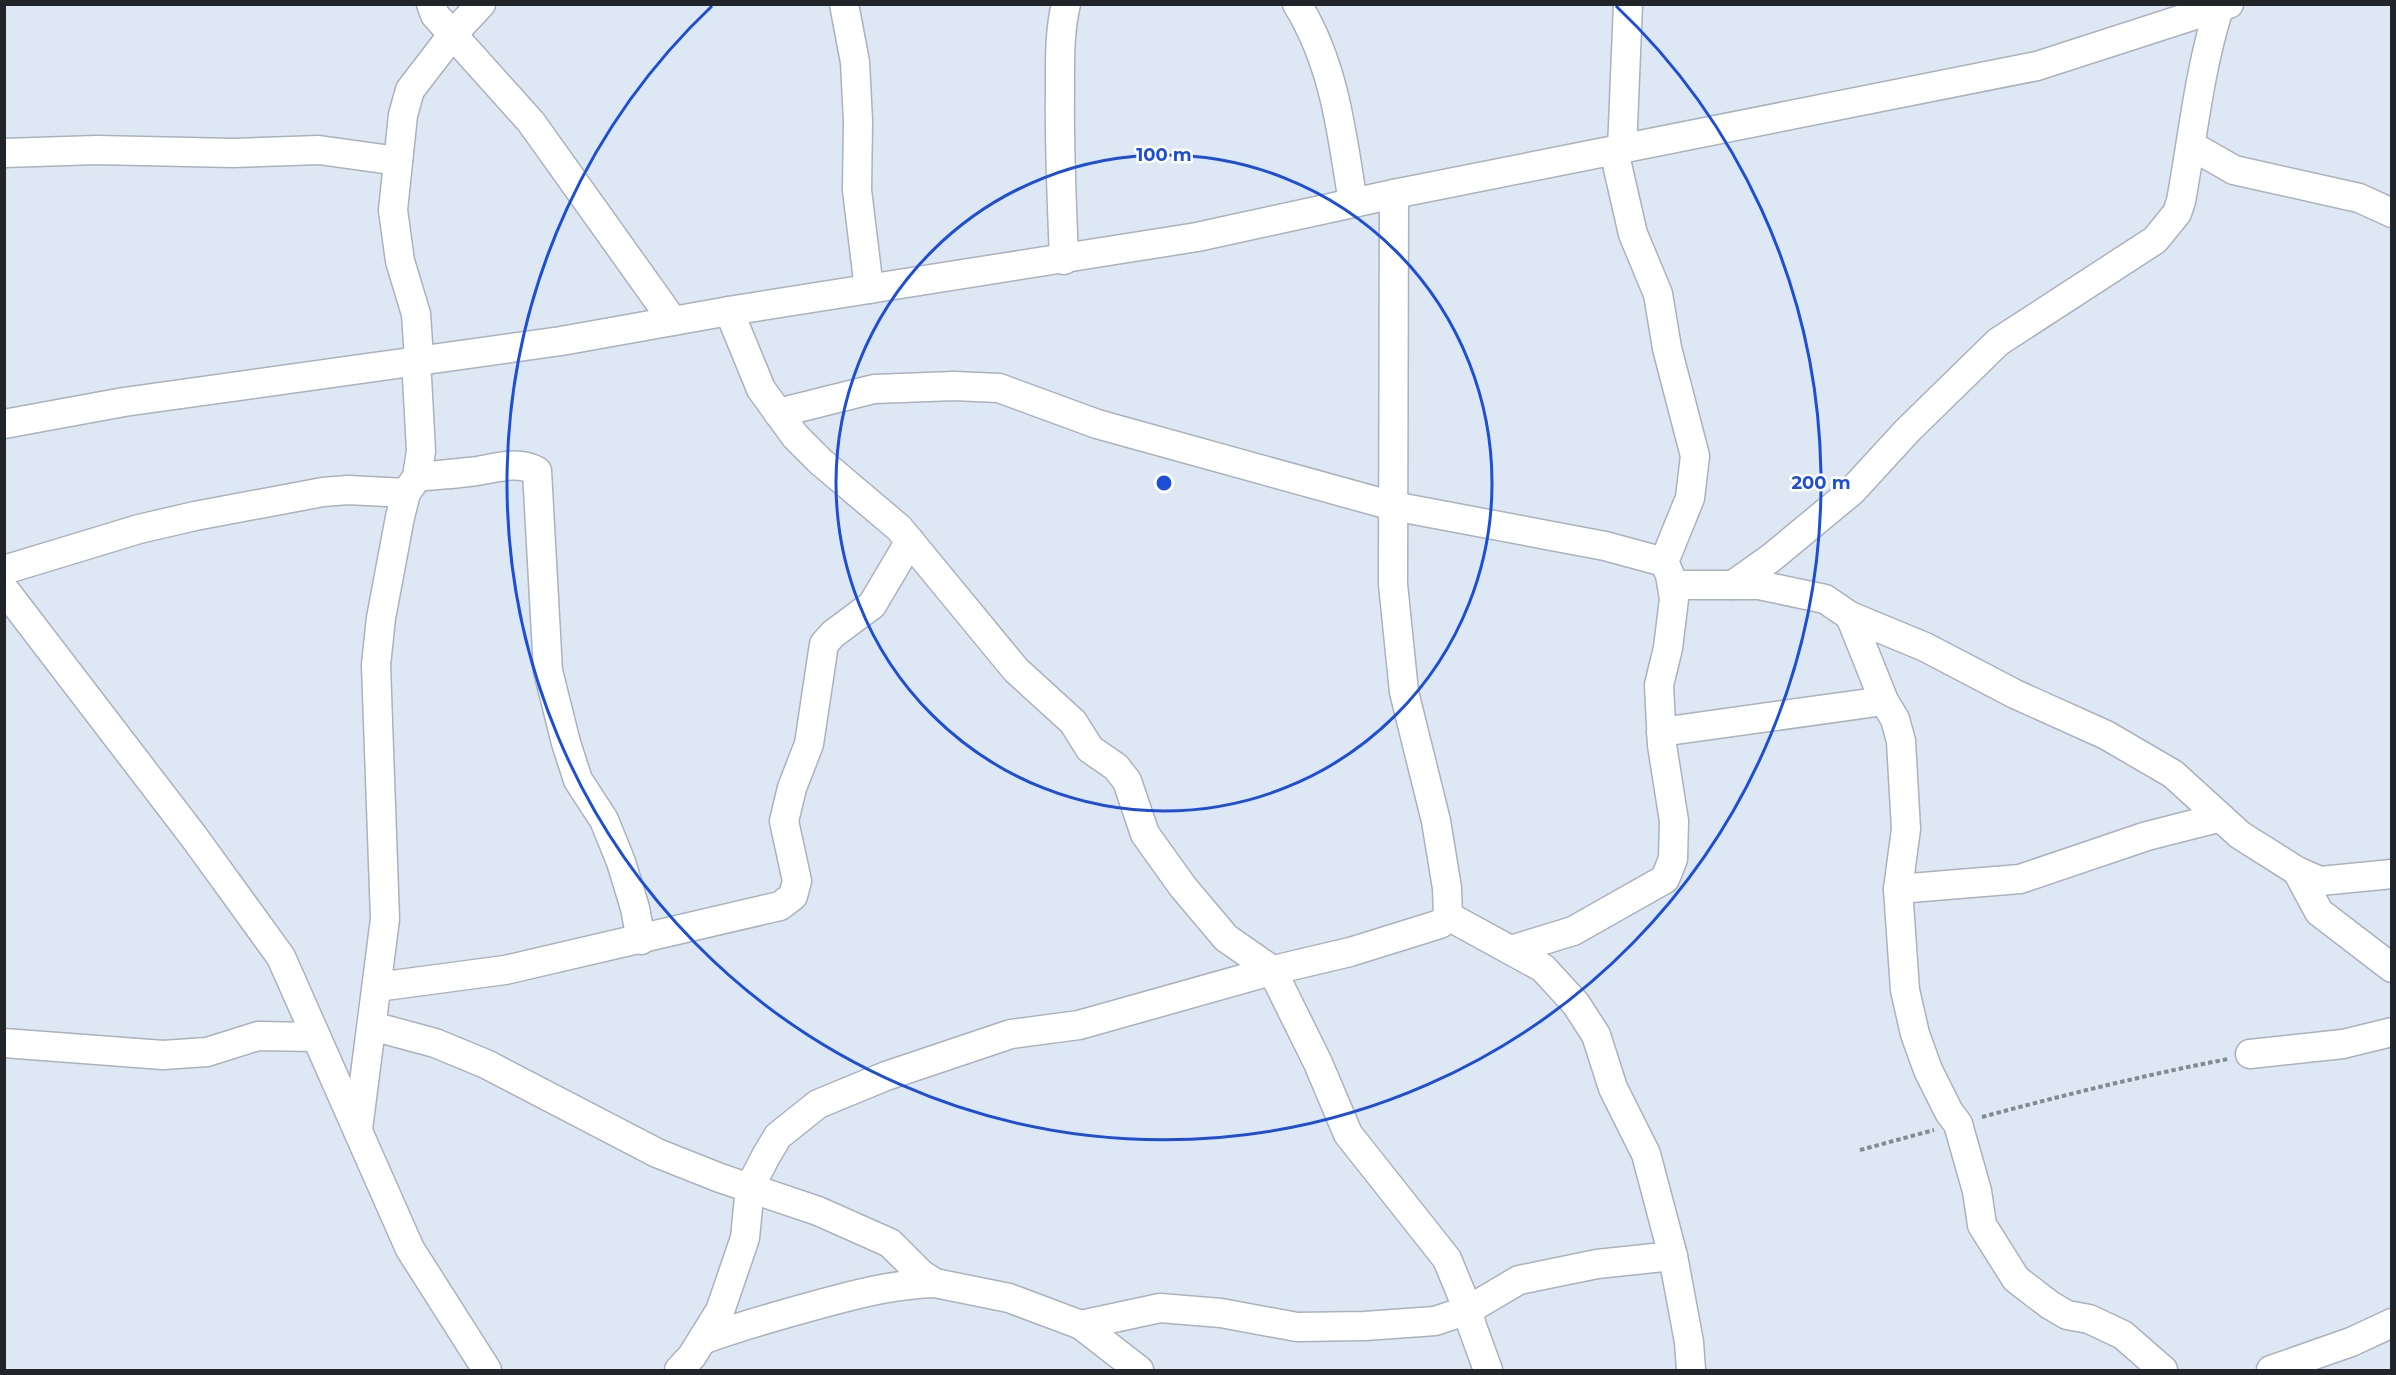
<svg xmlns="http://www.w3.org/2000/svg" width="2396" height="1375" viewBox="0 0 2396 1375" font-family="Montserrat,sans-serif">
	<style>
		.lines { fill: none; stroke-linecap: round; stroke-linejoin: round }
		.minor-casing { stroke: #a9b2bd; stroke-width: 31 }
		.path { stroke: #838a93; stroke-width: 4; stroke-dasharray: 4.5 3; stroke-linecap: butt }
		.minor { stroke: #fff; stroke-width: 28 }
		.ring { fill: none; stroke: #1d4ed8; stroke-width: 3 }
		.centre { fill: #1d4ed8; stroke: #fff; stroke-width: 3 }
		.ring-label { font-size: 18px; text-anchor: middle; font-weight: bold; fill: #1d4ed8; stroke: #fff; stroke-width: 5; stroke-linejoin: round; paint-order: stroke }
	</style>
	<rect width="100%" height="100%" fill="#dee8f4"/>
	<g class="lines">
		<defs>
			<g id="minor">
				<path d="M 431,4 L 435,15 L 531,122 L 673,321"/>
				<path d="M 844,4 L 855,62 L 858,121 L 857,190 L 869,289"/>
				<path d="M 1297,4 C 1335,65 1342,135 1353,203"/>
				<path d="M 2192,146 L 2234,170 L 2359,198 L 2392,213"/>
				<path d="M 1622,150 L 1628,4"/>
				<path d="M 4,153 L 97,150 L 233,153 L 319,150 L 398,161"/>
				<path d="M 1064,260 C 1062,204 1059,148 1060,92 C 1060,63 1059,33 1066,4"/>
				<path d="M 729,311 L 761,389 L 795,436 L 821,462 L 899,528 L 1016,670 L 1073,722 L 1090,749 L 1116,767 L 1127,781 L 1145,834 L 1183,887 L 1226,938 L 1272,970 L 1318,1063 L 1348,1134 L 1447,1259 L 1468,1310 L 1472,1326 L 1488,1370"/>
				<path d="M 419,358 L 416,314 L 400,261 L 393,210 L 403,115 L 410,90 L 453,34 L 481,4"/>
				<path d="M 778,413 L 874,389 L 954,386 L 999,388 L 1097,424 L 1393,506 L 1605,546 L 1664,562"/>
				<path d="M 4,424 L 124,402 L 561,341 L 729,311 L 1197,237 L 1394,194 L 2037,66 L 2229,4"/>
				<path d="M 417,477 C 435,475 452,474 469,472 C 492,470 515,459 537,471 L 548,671 L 566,743 L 578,780 L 604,820 L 621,862 L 635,908 L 641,940"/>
				<path d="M 4,570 L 139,529 L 195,516 L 323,492 L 348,490 L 406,493"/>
				<path d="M 1672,585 L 1759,585 L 1825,599 L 1850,616 L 1925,647 L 2015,694 L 2106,735 L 2173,774 L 2240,835 L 2297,871 L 2320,881 L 2392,874"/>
				<path d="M 1733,585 L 1771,558 L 1852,491 L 1907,431 L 1998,342 L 2155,240 L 2177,213 L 2181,201 C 2193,136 2199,71 2219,8"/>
				<path d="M 4,589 L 194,837 L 281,957 L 410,1249 L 487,1370"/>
				<path d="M 1850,616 L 1884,701 L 1895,719 L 1901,741 L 1906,829 L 1898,889 L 1905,990 L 1915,1034 L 1928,1070 L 1949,1112 L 1958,1124 L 1977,1191 L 1982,1225 L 2016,1279 L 2050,1305 L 2067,1315 L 2089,1319 L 2123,1335 L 2163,1370"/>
				<path d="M 1661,732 L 1884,701"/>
				<path d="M 2297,871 L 2319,912 L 2392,968"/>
				<path d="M 1898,889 L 2020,879 L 2147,836 L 2218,818"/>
				<path d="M 1448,916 L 1543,968 L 1576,1004 L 1596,1035 L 1613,1088 L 1646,1154 L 1673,1256 L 1689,1342 L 1691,1370"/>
				<path d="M 1511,950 L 1573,931 L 1665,879 L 1673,859 L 1674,821 L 1662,745 L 1659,685 L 1668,648 L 1674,599 L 1670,575 L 1664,562 L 1690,498 L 1695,456 L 1667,348 L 1658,294 L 1633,234 L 1614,151"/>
				<path d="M 377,987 L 505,970 L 780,906 L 793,896 L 797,881 L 784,821 L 792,788 L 809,744 L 824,644 L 833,634 L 872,605 L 910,541"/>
				<path d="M 372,1026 L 435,1043 L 486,1064 L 657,1153 L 720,1178 L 818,1211 L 890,1243 L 921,1274 L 935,1283 L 1009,1298 L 1081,1325 L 1139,1370"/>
				<path d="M 4,1043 L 163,1055 L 207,1052 L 258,1036 L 316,1037"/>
				<path d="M 2250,1054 L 2343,1044 L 2392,1032"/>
				<path d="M 358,1129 L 385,919 L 376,665 L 381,618 L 400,517 L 406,493 L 417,477 L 421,451 L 416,359"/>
				<path d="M 1081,1325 L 1160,1308 L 1221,1313 L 1297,1327 L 1365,1326 L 1435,1321 L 1468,1310 L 1519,1280 L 1597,1264 L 1673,1256"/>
				<path d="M 702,1340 C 746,1324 790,1312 835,1300 C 869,1291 900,1284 935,1283"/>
				<path d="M 679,1370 L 692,1356 L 720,1311 L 745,1238 L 750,1187 L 766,1156 L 778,1136 L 818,1104 L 886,1076 L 1011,1034 L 1079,1025 L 1278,969 L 1350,952 L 1440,924 L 1448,916 L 1447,888 L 1436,821 L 1404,692 L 1393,584 L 1394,194"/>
				<path d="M 2271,1370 L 2351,1342 L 2392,1323"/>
			</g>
		</defs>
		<use href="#minor" class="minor-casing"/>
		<g class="path">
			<path d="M 1982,1117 C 2064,1095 2145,1075 2228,1059"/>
			<path d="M 1860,1150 L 1934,1130"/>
		</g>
		<use href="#minor" class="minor"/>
	</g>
	<g class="ring">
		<circle cx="1164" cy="483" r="328"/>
		<path d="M1616 6A657 657 0 1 1 712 6"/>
	</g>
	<circle cx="1164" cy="483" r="9" class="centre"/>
	<g class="ring-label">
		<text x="1164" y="161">100 m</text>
		<text x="1821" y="489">200 m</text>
	</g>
	<rect width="2396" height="1375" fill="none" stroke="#212429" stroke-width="12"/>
</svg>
